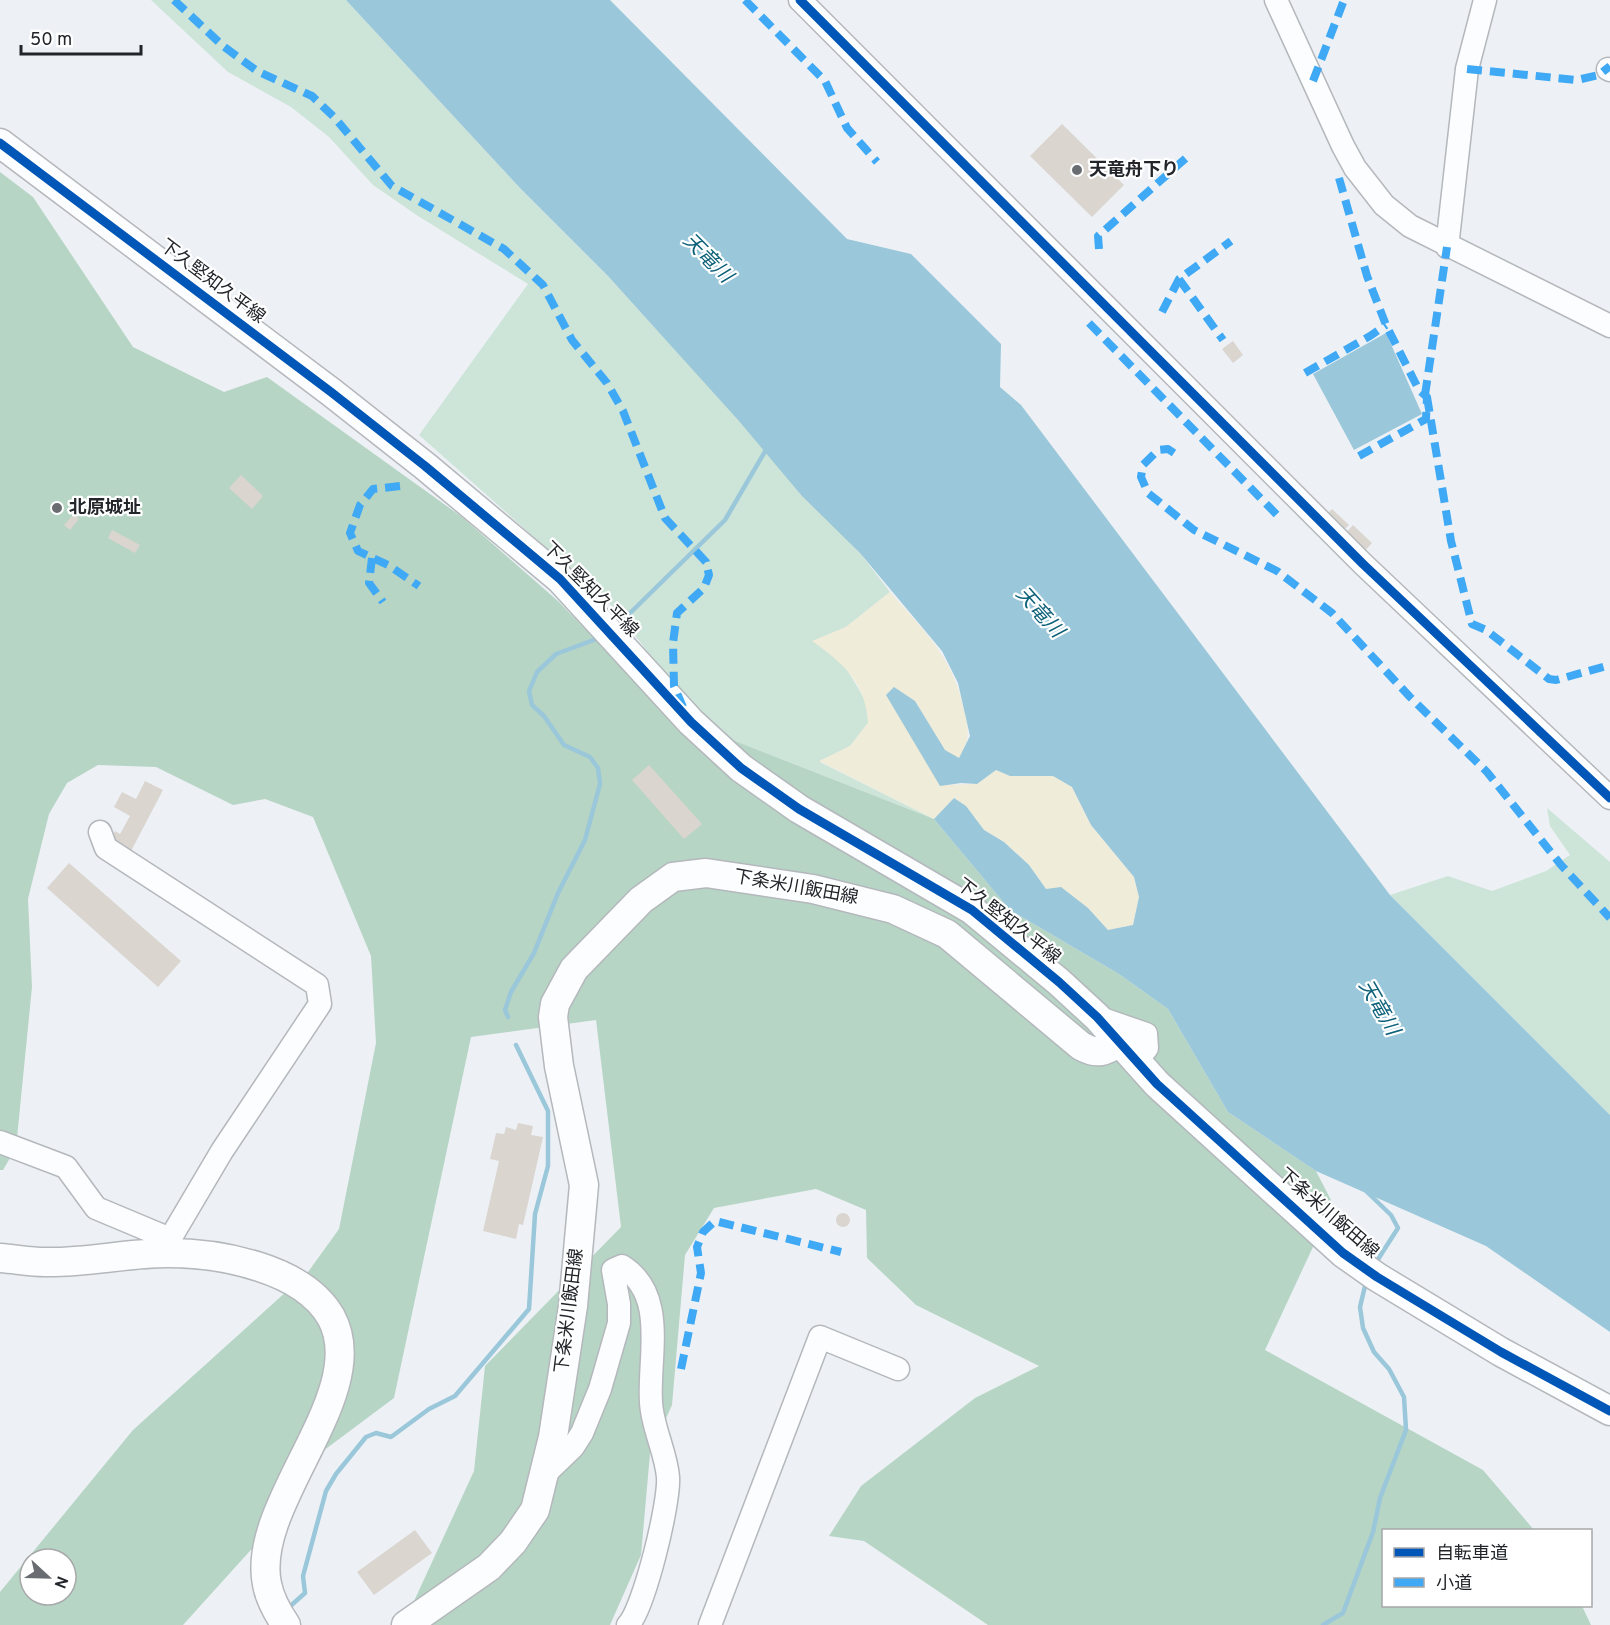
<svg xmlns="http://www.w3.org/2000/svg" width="1610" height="1625" viewBox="0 0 1610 1625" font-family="Overpass,'Noto Sans JP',sans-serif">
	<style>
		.green { fill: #cde4d8 }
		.forest { fill: #b7d5c5; fill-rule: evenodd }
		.sand { fill: #efecd9 }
		.water { fill: #9ac7d9 }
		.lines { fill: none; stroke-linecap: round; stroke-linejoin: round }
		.stream { stroke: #9ac7d9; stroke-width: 4.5 }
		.building { fill: #dad5cf }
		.minor-casing { stroke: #b4b8bc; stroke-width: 25 }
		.major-casing { stroke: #b4b8bc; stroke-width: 31 }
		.minor { stroke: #fcfdfe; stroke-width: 22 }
		.major { stroke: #fcfdfe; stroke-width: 28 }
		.quiet { stroke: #3fa9f5; stroke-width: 8; stroke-dasharray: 15 8; stroke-linecap: butt }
		.cycleway-casing { stroke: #fff; stroke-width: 13 }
		.cycleway { stroke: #0057b8; stroke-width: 9 }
		.poi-dot { fill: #696c71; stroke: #fff; stroke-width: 2 }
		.labels { text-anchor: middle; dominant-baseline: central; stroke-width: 4.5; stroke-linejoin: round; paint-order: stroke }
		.poi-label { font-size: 18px; font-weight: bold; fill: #222529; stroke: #fff; text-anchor: start }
		.street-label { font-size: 18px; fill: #222529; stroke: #fff }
		.water-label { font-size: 20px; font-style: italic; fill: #0d6179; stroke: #fff }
	</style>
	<rect width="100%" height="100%" fill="#edf1f6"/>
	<g class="green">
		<path d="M 151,0 L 346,0 L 519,187 L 608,276 L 860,553 L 890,592 L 846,627 L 813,641 L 843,663 L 867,703 L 868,723 L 850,746 L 820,762 L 934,819 L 720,735 L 674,686 L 613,607 L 419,435 L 528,284 L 418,216 L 373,185 L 329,137 L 291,107 L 228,72 Z"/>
		<path d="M 1547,808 L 1610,862 L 1610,1115 L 1390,895 L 1448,876 L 1492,891 L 1546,871 L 1570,855 L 1550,826 Z"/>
	</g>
	<path class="forest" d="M 0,172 L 33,197 L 133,347 L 224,392 L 267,377 L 462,517 L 559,602 L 677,724 L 720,735 L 934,819 L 1010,910 L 1119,974 L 1168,1009 L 1228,1112 L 1316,1171 L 1333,1204 L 1265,1350 L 1483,1470 L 1534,1530 L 1384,1530 L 1384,1606 L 1582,1606 L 1591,1625 L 988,1625 L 864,1541 L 829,1536 L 861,1486 L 975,1398 L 1039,1366 L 916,1305 L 867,1258 L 866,1210 L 816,1189 L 714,1208 L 685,1255 L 672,1405 L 650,1454 L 641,1555 L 610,1625 L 403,1625 L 474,1471 L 485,1366 L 621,1227 L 596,1020 L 471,1037 L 394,1398 L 323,1451 L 267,1532 L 183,1625 L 0,1625 L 0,1592 L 133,1430 L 308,1272 L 339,1229 L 376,1043 L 371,956 L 313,817 L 265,799 L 233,805 L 156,767 L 98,765 L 67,783 L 49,814 L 28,899 L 32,987 L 16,1148 L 3,1170 L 0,1170 ZM 30,1559 L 66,1559 L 66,1595 L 30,1595 Z"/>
	<path class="sand" d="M 890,592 C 923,630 952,656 963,706 C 969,730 971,737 959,759 L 945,750 L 915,701 L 931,768 L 940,785 L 977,784 L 996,770 L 1010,776 L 1053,776 L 1072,787 L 1091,825 L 1134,877 L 1139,897 L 1133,925 L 1108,930 L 1088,908 L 1046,889 L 1029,865 L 1004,842 L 984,830 L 966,806 L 954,798 L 934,819 L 819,761 L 850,746 L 868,723 C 866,683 843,663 812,641 L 846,627 Z"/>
	<g class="water">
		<path d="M 346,0 L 610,0 L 847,239 L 911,254 L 1001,344 L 1000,387 L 1021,405 L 1390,895 L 1610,1115 L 1610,1332 L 1486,1246 L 1316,1171 L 1228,1112 L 1168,1009 L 1119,974 L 1010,910 L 934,819 L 954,798 L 966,806 L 984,830 L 1004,842 L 1029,865 L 1046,889 L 1061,887 L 1088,908 L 1108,930 L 1133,925 L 1139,897 L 1134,877 L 1091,825 L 1072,787 L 1053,776 L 1010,776 L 996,770 L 977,784 L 961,783 L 940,786 L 886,695 L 894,687 L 915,701 L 945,750 L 959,758 L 970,736 L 958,683 L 942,651 L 860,553 L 802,496 L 739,421 L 608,276 L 519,187 Z"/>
		<path d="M 1386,333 L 1422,414 L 1354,450 L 1313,374 Z"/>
	</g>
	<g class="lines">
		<g class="stream">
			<path d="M 626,617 L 725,520 L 767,448"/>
			<path d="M 508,1017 L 505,1010 L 511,992 L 534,953 L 558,893 L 585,840 L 600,784 L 598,768 L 590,757 L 564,745 L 544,716 L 532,705 L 529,691 L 537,672 L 556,654 L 599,638"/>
			<path d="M 1365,1190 L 1391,1215 L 1398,1228 L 1375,1264"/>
			<path d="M 287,1609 L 305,1593 L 303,1576 L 326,1491 L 336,1474 L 366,1437 L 376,1433 L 391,1437 L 429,1409 L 455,1396 L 529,1309 L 535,1214 L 548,1166 L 548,1111 L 516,1045"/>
			<path d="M 1323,1625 L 1343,1613 L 1373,1532 L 1380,1498 L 1406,1430 L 1404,1397 L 1389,1369 L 1374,1352 L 1363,1328 L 1360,1307 L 1366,1282"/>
		</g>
	</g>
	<g class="building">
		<path d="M 1062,124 L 1124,185 L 1092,217 L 1030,156 Z"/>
		<path d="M 1233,341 L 1243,355 L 1233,363 L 1222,349 Z"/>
		<path d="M 241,475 L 263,496 L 252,509 L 229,488 Z"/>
		<path d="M 1332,509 L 1349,525 L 1341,533 L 1325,516 Z"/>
		<path d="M 74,514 L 79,519 L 70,530 L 64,525 Z"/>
		<path d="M 1353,525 L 1372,543 L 1363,553 L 1344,535 Z"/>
		<path d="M 112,530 L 140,545 L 135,553 L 108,538 Z"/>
		<path d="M 649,765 L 702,824 L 684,839 L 632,780 Z"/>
		<path d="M 145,781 L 163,790 L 130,853 L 110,842 L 115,831 L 120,834 L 130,816 L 114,807 L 122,792 L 136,799 Z"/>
		<path d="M 69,863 L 181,961 L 158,987 L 47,888 Z"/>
		<path d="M 518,1123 L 533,1126 L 531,1135 L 543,1137 L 523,1225 L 519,1224 L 516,1239 L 483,1231 L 499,1161 L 490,1159 L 496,1133 L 504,1134 L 506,1127 L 516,1130 Z"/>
		<circle cx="843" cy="1220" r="7"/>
		<path d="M 415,1530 L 432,1553 L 374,1595 L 357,1572 Z"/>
	</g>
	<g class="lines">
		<defs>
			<g id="minor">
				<path d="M 800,0 L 1363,564 L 1610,798"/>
				<path d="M 1276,0 L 1343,146 L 1355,168 L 1384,205 L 1410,226 L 1610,326"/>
				<path d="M 1608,69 L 1610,70"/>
				<path d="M 1447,247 L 1467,69 L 1485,0"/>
				<path d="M 100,832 L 106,848 L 317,985 L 320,1004 L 222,1151 L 170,1239 L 169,1253"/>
				<path d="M 1097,1017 L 1146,1034 L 1147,1048 L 1136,1062"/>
				<path d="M 0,1142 L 66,1167 L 96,1208 L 170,1239"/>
				<path d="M 546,1473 L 573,1447 L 582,1433 L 600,1389 L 619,1323 L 619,1304 L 613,1270 L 622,1266 C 668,1295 648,1357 651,1402 C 652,1427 666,1452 668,1477 C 670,1502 644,1609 628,1625"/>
				<path d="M 710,1625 L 820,1337 L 898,1369"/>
			</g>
			<g id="major">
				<path d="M 0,143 L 331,392 L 425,466 L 560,579 L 691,722 L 741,768 L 799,809 L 972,910 L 1059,982 L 1097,1017 L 1157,1084 L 1343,1253 L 1377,1277 L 1501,1352 L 1610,1411"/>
				<path d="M 0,1258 C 15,1259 30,1262 45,1262 C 86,1263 127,1253 168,1253 C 220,1253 303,1268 331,1317 C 373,1393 250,1503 267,1584 C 270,1600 277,1612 286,1625"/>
				<path d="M 406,1625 L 489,1567 L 513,1542 L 535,1510 L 553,1437 L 573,1306 L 584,1185 L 559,1066 L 553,1017 L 555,1004 L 574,969 L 641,900 L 673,877 L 706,873 L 813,889 L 893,909 L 947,934 L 1081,1046 C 1097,1055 1105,1052 1119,1042"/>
			</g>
		</defs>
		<use href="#minor" class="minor-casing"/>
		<use href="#major" class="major-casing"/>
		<use href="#minor" class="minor"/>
		<use href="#major" class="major"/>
		<g class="quiet">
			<path d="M 174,0 L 223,46 L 257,71 L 312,96 L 334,117 L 392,186 L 504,249 L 543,285 L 572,340 L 607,383 L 623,411 L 665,518 L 706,562 L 709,575 L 704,588 L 677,613 L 673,643 L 674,686 L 683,707"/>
			<path d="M 745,0 L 825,81 L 847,128 L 877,162"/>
			<path d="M 1467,69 L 1577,80 L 1599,75 L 1610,66"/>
			<path d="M 1313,81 L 1344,0"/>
			<path d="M 1339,178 L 1367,276 L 1386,325 L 1419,390 L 1427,397 L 1426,419 L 1359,456"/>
			<path d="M 1099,249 L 1098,236 L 1186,158"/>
			<path d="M 1179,279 L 1223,340"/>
			<path d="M 1162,312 L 1179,279 L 1231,241"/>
			<path d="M 1089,323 L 1281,519"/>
			<path d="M 1305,373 L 1370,336 L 1386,325"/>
			<path d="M 1425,395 L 1447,247"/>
			<path d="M 1427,397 L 1451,541 L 1472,624 L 1486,630 L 1549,679 L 1556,680 L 1610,665"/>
			<path d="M 1174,453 L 1168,449 L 1158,450 L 1143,465 L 1141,477 L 1148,493 L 1194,530 L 1277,571 L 1332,613 L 1410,697 L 1487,772 L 1561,865 L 1610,918"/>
			<path d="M 400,486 L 373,489 L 360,505 L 350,533 L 358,551 L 388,565 L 419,586"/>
			<path d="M 372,558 L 369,583 L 383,602"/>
			<path d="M 681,1369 L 701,1273 L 697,1247 L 703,1232 L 715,1221 L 841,1252"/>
		</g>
		<defs>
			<g id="cycleway">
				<path d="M 800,0 L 1363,564 L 1610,798"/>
				<path d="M 0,143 L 331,392 L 425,466 L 560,579 L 691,722 L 741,768 L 799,809 L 972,910 L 1059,982 L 1097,1017 L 1157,1084 L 1343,1253 L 1377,1277 L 1501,1352 L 1610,1411"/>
			</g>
		</defs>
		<use href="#cycleway" class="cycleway-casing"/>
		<use href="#cycleway" class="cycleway"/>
	</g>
	<g class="poi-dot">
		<circle cx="1077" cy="170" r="6"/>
		<circle cx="57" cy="508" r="6"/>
	</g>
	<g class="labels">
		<g class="poi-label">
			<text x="1089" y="170">天竜舟下り</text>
			<text x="69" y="508">北原城址</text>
		</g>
		<g class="street-label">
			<text transform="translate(212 282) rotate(37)">下久堅知久平線</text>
			<text transform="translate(590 590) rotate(45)">下久堅知久平線</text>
			<text transform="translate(796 888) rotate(10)">下条米川飯田線</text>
			<text transform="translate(1008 922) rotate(38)">下久堅知久平線</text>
			<text transform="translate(1328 1214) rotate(41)">下条米川飯田線</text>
			<text transform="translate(570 1311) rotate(-83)">下条米川飯田線</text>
		</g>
		<g class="water-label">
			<text transform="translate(707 259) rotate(45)">天竜川</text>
			<text transform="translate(1039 613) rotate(48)">天竜川</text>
			<text transform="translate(1378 1008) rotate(60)">天竜川</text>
		</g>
	</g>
	<rect x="1382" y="1529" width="210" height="78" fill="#ffffff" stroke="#a7a8a9" stroke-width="1.5"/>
	<rect x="1394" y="1548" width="30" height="9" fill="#0057b8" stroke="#a7a8a9" stroke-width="1.5"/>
	<text x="1436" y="1559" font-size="18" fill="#222529">自転車道</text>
	<rect x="1394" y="1578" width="30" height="9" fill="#3fa9f5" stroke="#a7a8a9" stroke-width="1.5"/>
	<text x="1436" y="1589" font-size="18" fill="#222529">小道</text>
	<g transform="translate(48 1577) rotate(112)"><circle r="28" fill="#ffffff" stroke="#a7a8a9" stroke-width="1.5"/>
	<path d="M0-4.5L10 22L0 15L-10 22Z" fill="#696c71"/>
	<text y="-9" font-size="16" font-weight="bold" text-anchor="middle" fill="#222529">N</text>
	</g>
	<path d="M21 45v9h120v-9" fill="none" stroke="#222529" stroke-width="3"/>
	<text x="30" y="45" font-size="18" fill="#222529" stroke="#ffffff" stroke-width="4.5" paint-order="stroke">50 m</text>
</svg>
